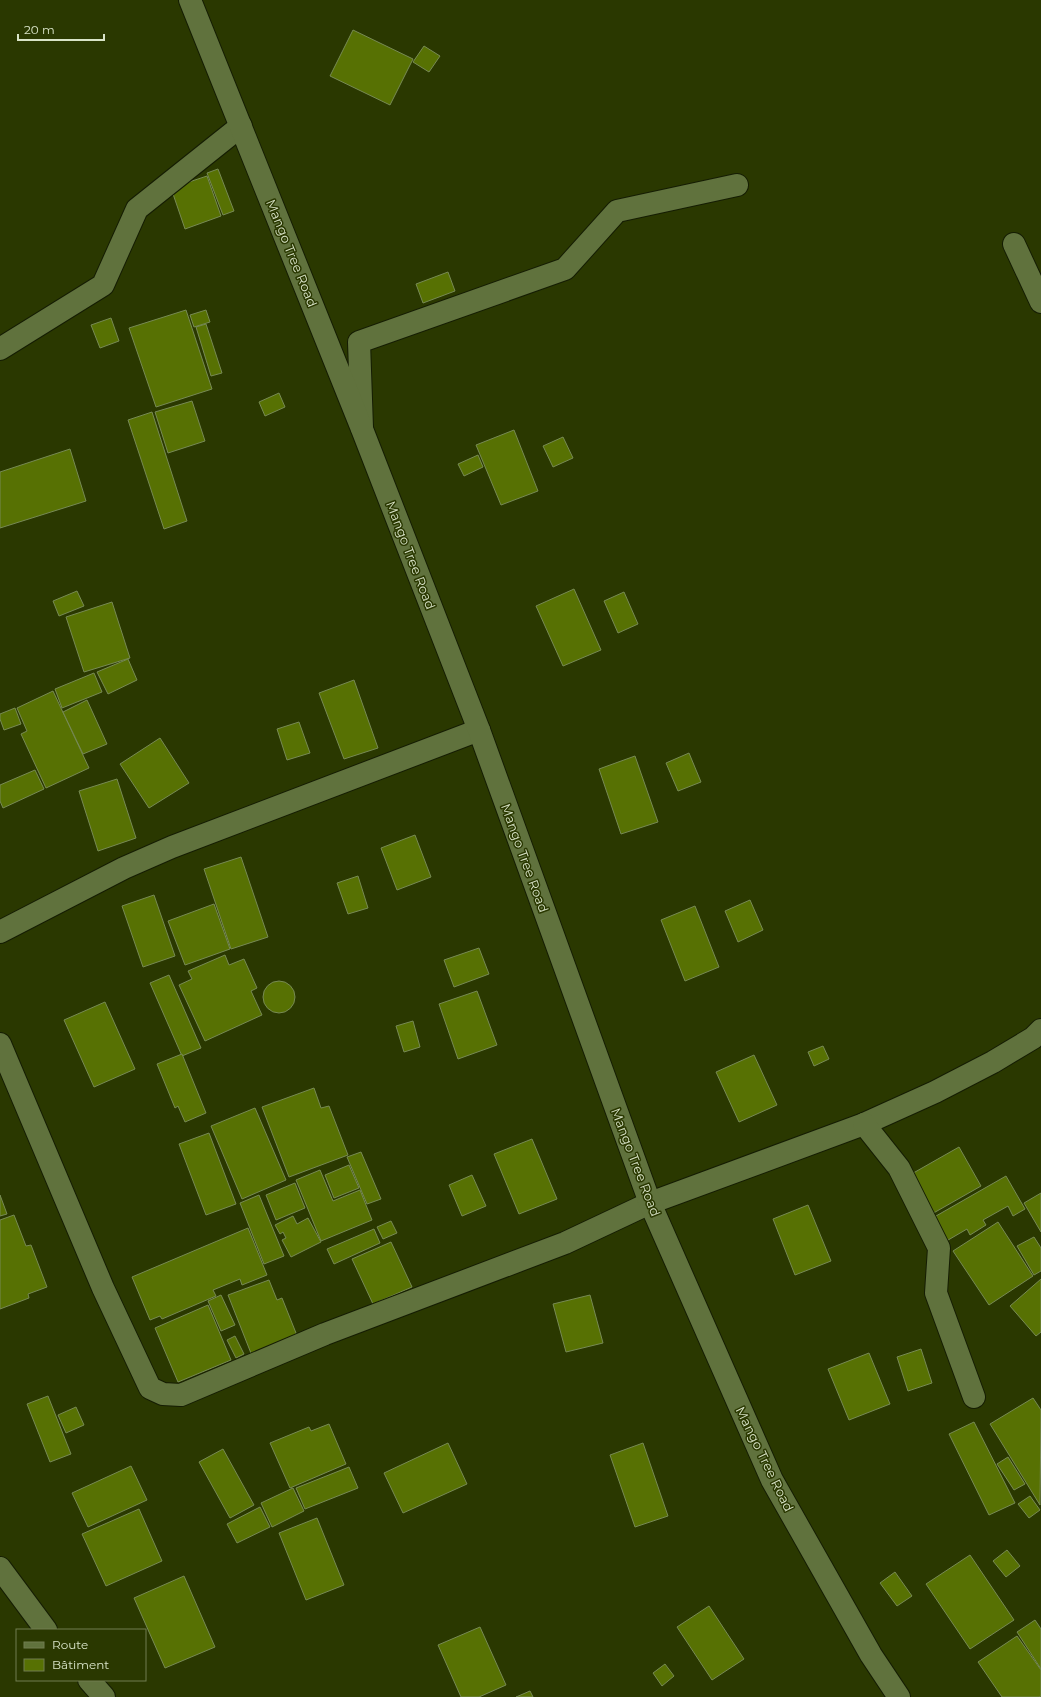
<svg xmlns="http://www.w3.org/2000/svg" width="1041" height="1697" viewBox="0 0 1041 1697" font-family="Montserrat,sans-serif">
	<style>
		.building { fill: #577103; stroke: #778a54 }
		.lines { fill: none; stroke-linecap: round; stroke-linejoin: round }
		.minor-casing { stroke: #151d03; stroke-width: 24 }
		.secondary-casing { stroke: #151d03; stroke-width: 24 }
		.minor { stroke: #60723d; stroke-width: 22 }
		.secondary { stroke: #60723d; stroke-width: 22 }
		.labels { text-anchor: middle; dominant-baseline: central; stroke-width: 3; stroke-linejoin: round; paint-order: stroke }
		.street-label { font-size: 13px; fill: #d9e4c8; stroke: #2a3800 }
	</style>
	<rect width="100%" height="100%" fill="#2a3800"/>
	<g class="building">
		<path d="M 353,30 L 413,59 L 390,105 L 330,76 Z"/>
		<path d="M 424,46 L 440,56 L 429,72 L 413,62 Z"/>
		<path d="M 218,169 L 234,211 L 223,215 L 207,173 Z"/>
		<path d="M 207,176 L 221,216 L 185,229 L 171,188 Z"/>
		<path d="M 448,272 L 455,291 L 423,303 L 416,284 Z"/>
		<path d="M 186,310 L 212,389 L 156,407 L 129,328 Z"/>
		<path d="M 206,310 L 210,322 L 194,327 L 190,315 Z"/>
		<path d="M 111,318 L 119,341 L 100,348 L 91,325 Z"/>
		<path d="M 206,324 L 222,373 L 211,376 L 196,327 Z"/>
		<path d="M 279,393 L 285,407 L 265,416 L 259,402 Z"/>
		<path d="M 192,401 L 205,441 L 168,453 L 155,412 Z"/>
		<path d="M 152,412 L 187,521 L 164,529 L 128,420 Z"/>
		<path d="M 514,430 L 538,491 L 501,505 L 476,445 Z"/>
		<path d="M 563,437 L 573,458 L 553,467 L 543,446 Z"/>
		<path d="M 70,449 L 86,501 L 0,528 L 0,472 Z"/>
		<path d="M 478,455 L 483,467 L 464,476 L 458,464 Z"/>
		<path d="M 574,589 L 601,650 L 563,666 L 536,606 Z"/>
		<path d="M 77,591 L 84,606 L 59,616 L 53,601 Z"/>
		<path d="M 624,592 L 638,624 L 618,633 L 604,601 Z"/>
		<path d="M 112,602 L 130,658 L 84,672 L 66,617 Z"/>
		<path d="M 128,659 L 137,680 L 108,694 L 97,672 Z"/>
		<path d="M 94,673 L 102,692 L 62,708 L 55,689 Z"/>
		<path d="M 354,680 L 378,748 L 344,759 L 319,693 Z"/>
		<path d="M 53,691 L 89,768 L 46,788 L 21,734 L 27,731 L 17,708 Z"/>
		<path d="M 87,700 L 107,744 L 83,754 L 63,712 Z"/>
		<path d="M 15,708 L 21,724 L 4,730 L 0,719 L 0,714 Z"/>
		<path d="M 299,722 L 310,753 L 287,760 L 277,729 Z"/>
		<path d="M 160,738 L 189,783 L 149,808 L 120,764 Z"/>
		<path d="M 689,753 L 701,782 L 678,791 L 666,763 Z"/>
		<path d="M 635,756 L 658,822 L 621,834 L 599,769 Z"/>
		<path d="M 35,770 L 44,789 L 3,808 L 0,801 L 0,785 Z"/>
		<path d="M 117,779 L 136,838 L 98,851 L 79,791 Z"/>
		<path d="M 415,835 L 431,877 L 397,890 L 381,848 Z"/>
		<path d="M 241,857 L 268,937 L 231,949 L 204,869 Z"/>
		<path d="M 358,876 L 368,908 L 348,914 L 337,883 Z"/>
		<path d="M 154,895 L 175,956 L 143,967 L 122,906 Z"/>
		<path d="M 750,900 L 763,930 L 738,942 L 725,911 Z"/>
		<path d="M 214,904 L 230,949 L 185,965 L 168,921 Z"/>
		<path d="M 695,906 L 719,967 L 685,981 L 661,920 Z"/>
		<path d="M 479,948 L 489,974 L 454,987 L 444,960 Z"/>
		<path d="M 225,955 L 229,965 L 244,959 L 257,988 L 251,991 L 262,1015 L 205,1041 L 179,985 L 192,979 L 188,971 Z"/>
		<path d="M 169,975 L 201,1048 L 182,1056 L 150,983 Z"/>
		<circle cx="279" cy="997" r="16"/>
		<path d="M 477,991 L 497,1045 L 458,1059 L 439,1004 Z"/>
		<path d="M 105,1002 L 135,1069 L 94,1087 L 64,1020 Z"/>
		<path d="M 413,1021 L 420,1047 L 404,1052 L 396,1026 Z"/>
		<path d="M 823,1046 L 829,1059 L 814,1066 L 808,1052 Z"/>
		<path d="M 182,1054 L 206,1113 L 185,1122 L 178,1106 L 175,1108 L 157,1064 Z"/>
		<path d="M 754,1055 L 777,1105 L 739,1122 L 716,1072 Z"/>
		<path d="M 314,1088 L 321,1108 L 329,1106 L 348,1155 L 289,1177 L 262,1107 Z"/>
		<path d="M 255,1108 L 286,1180 L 242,1199 L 211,1126 Z"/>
		<path d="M 209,1133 L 236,1204 L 206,1215 L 179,1144 Z"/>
		<path d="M 532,1139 L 557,1199 L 519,1214 L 494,1154 Z"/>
		<path d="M 959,1147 L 981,1186 L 930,1215 L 908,1176 Z"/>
		<path d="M 361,1152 L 381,1199 L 367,1204 L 347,1157 Z"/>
		<path d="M 349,1165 L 359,1188 L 334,1198 L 325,1175 Z"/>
		<path d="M 320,1170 L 333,1201 L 360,1190 L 372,1220 L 321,1241 L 296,1180 Z"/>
		<path d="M 472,1175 L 486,1206 L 462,1216 L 449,1185 Z"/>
		<path d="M 1006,1176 L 1025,1209 L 1013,1216 L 1008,1206 L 983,1220 L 986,1225 L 970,1235 L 967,1229 L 943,1243 L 929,1220 Z"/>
		<path d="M 295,1183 L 305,1208 L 276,1220 L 266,1195 Z"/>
		<path d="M 1041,1193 L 1041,1232 L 1024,1203 Z"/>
		<path d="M 0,1195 L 7,1214 L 0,1216 Z"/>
		<path d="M 259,1195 L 284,1256 L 264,1264 L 240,1203 Z"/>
		<path d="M 808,1205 L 831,1261 L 795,1275 L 773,1219 Z"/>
		<path d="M 14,1215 L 26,1246 L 31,1245 L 47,1287 L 28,1294 L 29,1298 L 0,1309 L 0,1220 Z"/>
		<path d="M 293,1216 L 297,1224 L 308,1218 L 321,1242 L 291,1257 L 282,1240 L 286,1238 L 283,1232 L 280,1234 L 275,1225 Z"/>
		<path d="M 391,1221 L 397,1233 L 383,1239 L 377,1227 Z"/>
		<path d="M 998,1222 L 1033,1276 L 989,1305 L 953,1251 Z"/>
		<path d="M 248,1228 L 267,1275 L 242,1285 L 240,1279 L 213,1290 L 216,1296 L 162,1319 L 160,1316 L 150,1320 L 132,1277 Z"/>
		<path d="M 374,1229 L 380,1243 L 334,1264 L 327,1249 Z"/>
		<path d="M 1034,1237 L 1041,1248 L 1041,1271 L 1034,1275 L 1017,1246 Z"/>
		<path d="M 391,1242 L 412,1287 L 373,1304 L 352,1259 Z"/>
		<path d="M 1041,1279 L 1041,1332 L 1036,1336 L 1010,1306 Z"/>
		<path d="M 269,1280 L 277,1300 L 282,1298 L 304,1353 L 258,1371 L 228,1295 Z"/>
		<path d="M 221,1295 L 235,1325 L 221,1331 L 208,1301 Z"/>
		<path d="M 590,1295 L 603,1343 L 566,1352 L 553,1304 Z"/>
		<path d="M 208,1305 L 231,1360 L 178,1382 L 155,1328 Z"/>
		<path d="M 235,1336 L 244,1354 L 236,1358 L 227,1340 Z"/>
		<path d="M 921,1349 L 932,1383 L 908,1391 L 897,1357 Z"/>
		<path d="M 869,1353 L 890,1404 L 849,1420 L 828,1369 Z"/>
		<path d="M 48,1396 L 71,1454 L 50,1462 L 27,1404 Z"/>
		<path d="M 1033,1398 L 1041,1410 L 1040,1505 L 990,1424 Z"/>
		<path d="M 76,1407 L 84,1425 L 66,1433 L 58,1415 Z"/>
		<path d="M 974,1422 L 1015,1503 L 989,1515 L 949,1434 Z"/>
		<path d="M 329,1424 L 346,1464 L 290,1488 L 270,1443 L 309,1427 L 311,1431 Z"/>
		<path d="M 448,1443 L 467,1484 L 403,1513 L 384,1473 Z"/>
		<path d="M 643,1443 L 668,1516 L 635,1527 L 610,1455 Z"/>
		<path d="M 223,1449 L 254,1505 L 230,1518 L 199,1462 Z"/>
		<path d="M 1008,1457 L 1025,1484 L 1014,1490 L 997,1464 Z"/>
		<path d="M 131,1466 L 147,1500 L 88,1527 L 72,1493 Z"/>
		<path d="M 349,1467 L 358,1488 L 305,1509 L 296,1488 Z"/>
		<path d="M 293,1488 L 304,1511 L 272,1527 L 261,1503 Z"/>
		<path d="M 1030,1496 L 1040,1510 L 1029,1518 L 1018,1504 Z"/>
		<path d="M 260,1507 L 270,1527 L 237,1543 L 227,1524 Z"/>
		<path d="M 139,1509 L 162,1561 L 106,1586 L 82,1534 Z"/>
		<path d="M 317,1518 L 344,1585 L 306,1600 L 279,1533 Z"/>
		<path d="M 1007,1550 L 1020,1566 L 1006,1577 L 993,1561 Z"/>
		<path d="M 970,1555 L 1014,1620 L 970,1649 L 926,1584 Z"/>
		<path d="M 895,1572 L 912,1596 L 897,1606 L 880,1583 Z"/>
		<path d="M 184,1576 L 215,1647 L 165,1668 L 134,1598 Z"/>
		<path d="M 709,1606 L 744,1659 L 712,1680 L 677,1627 Z"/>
		<path d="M 1035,1620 L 1041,1629 L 1041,1669 L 1017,1632 Z"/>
		<path d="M 480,1627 L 506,1685 L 479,1697 L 461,1697 L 438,1645 Z"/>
		<path d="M 1017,1636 L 1041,1670 L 1041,1696 L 1039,1697 L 1002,1697 L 978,1662 Z"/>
		<path d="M 665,1664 L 674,1676 L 662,1686 L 653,1673 Z"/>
		<path d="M 530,1691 L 533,1697 L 516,1697 Z"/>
	</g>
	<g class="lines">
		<defs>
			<g id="minor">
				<path d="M 1014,244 L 1041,302"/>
				<path d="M 0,349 L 103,285 L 137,209 L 241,126"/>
				<path d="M 362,428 L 359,342 L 565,269 L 617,211 L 737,185"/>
				<path d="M 0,932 L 124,868 L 172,847 L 479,730"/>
				<path d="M 0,1044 L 103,1288 L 150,1388 L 163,1394 L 181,1395 L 325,1334 L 565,1243 L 650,1203 L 864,1124 L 935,1092 L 993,1062 L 1033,1038 L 1041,1030"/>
				<path d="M 864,1124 L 899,1168 L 939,1248 L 936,1293 L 974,1397"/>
				<path d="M 0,1568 L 46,1630"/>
				<path d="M 89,1680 L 104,1697"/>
			</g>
			<path id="secondary" d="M 190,0 L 362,429 L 479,730 L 650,1203 L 772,1480 L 871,1655 L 899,1697"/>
		</defs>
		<use href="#minor" class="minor-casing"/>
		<use href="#secondary" class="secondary-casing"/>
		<use href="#minor" class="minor"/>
		<use href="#secondary" class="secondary"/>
	</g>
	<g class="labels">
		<g class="street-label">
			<text transform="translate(292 253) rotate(68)">Mango Tree Road</text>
			<text transform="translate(411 555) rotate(69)">Mango Tree Road</text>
			<text transform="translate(525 858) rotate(70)">Mango Tree Road</text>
			<text transform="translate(636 1162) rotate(69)">Mango Tree Road</text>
			<text transform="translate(765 1459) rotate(64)">Mango Tree Road</text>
		</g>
	</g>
	<rect x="16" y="1629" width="130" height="52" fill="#2a3800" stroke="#707d50"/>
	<rect x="24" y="1642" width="20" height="6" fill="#60723d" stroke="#707d50"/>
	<text x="52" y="1649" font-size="12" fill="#d9e4c8">Route</text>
	<rect x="24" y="1659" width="20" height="12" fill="#577103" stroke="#707d50"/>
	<text x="52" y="1669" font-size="12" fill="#d9e4c8">Bâtiment</text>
	<path d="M18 34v6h86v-6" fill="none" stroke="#d9e4c8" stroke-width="2"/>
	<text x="24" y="34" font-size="12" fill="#d9e4c8" stroke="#2a3800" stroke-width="3" paint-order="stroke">20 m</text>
</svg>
